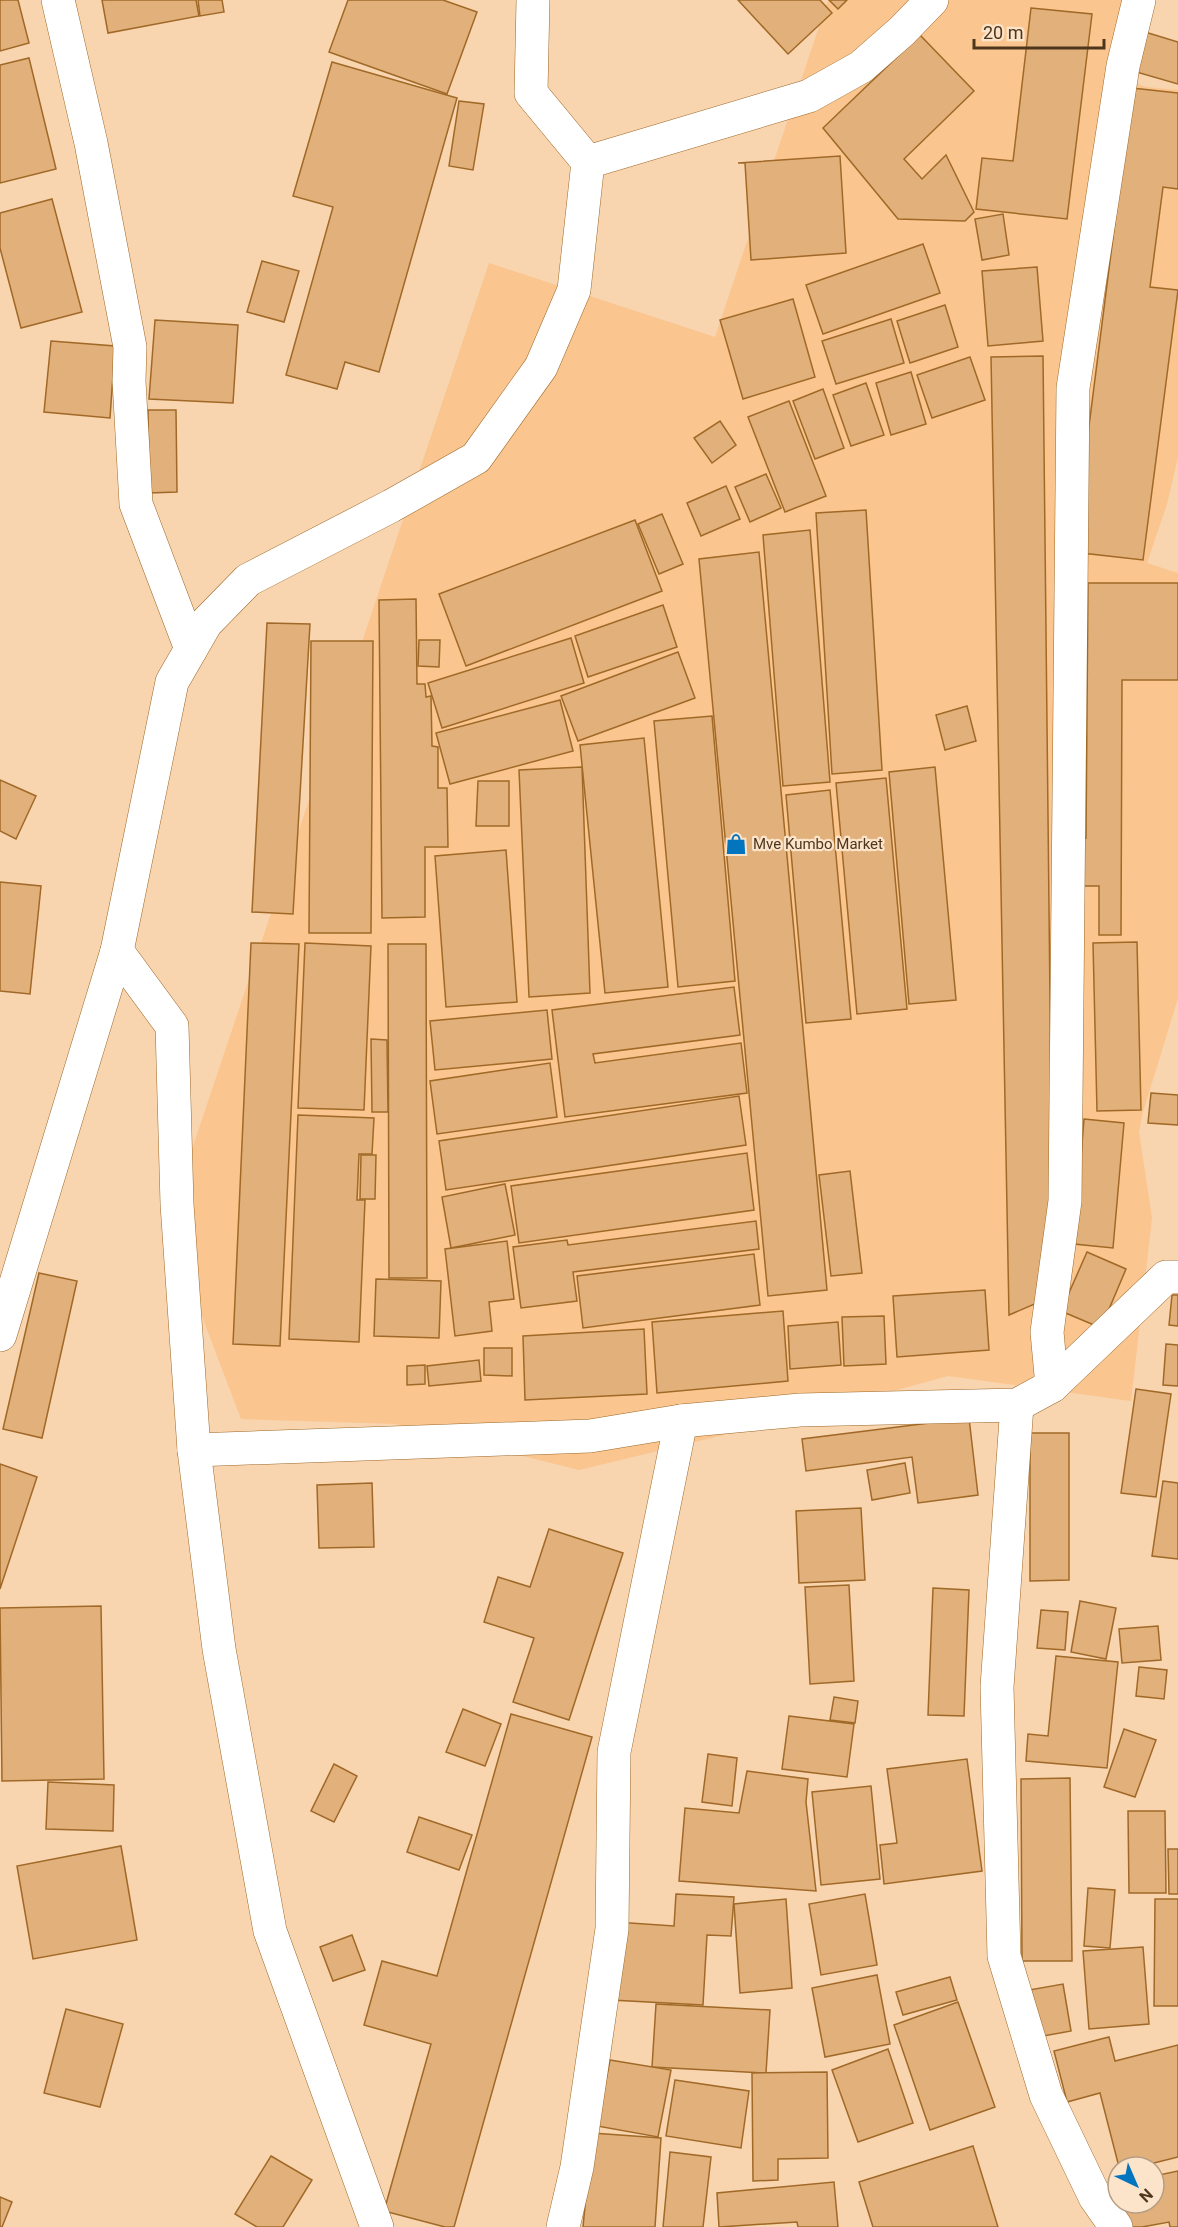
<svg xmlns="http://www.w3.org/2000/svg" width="1178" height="2227" viewBox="0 0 1178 2227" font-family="Roboto,sans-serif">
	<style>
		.built { fill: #fac58e }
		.building { fill: #e2b07b; stroke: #a06927; stroke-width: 1.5 }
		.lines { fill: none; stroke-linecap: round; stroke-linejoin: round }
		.minor-casing { stroke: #9e6826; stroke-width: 34 }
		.major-casing { stroke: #9e6826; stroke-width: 34 }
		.minor { stroke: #fff; stroke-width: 33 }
		.major { stroke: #fff; stroke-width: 33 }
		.labels { text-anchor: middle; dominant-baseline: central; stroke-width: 4.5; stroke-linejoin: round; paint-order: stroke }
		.poi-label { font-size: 15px; fill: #4e361c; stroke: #fce4cb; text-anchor: start }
	</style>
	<rect width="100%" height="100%" fill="#f8d4af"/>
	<path class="built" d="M 828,0 L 1128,0 L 1109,74 L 1146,87 L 1178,90 L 1178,457 L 1167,504 L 1147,563 L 1178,573 L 1178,998 L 1143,1112 L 1139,1132 L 1152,1218 L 1131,1401 L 948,1376 L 798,1417 L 579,1470 L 396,1424 L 241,1419 L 167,1224 L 489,263 L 715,337 Z"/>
	<g class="building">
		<path d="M 0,0 L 18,0 L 29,43 L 0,51 Z"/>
		<path d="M 102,0 L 196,0 L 199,16 L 108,33 Z"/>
		<path d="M 198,0 L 222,0 L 224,12 L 200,16 Z"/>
		<path d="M 348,0 L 443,0 L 477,12 L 447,94 L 329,52 Z"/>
		<path d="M 738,0 L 820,0 L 832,13 L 788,54 Z"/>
		<path d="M 829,0 L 847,0 L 838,9 Z"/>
		<path d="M 1031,8 L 1092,14 L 1067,219 L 976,209 L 982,158 L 1013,161 Z"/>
		<path d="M 1145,32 L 1178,42 L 1178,84 L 1133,71 Z"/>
		<path d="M 920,35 L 974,91 L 904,159 L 922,179 L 946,155 L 974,212 L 965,221 L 898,219 L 823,128 Z"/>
		<path d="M 29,58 L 56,169 L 0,183 L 0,65 Z"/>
		<path d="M 332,62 L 457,98 L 379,372 L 345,362 L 337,389 L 286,375 L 333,207 L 293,196 Z"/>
		<path d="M 1132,88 L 1178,93 L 1178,189 L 1163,187 L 1150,287 L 1178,290 L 1143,560 L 1073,552 Z"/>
		<path d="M 459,101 L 484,104 L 473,170 L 449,166 Z"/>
		<path d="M 840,156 L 846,253 L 751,260 L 745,163 L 738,163 Z"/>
		<path d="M 52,199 L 82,312 L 21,328 L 0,248 L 0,213 Z"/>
		<path d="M 1003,214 L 1009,255 L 982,260 L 975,219 Z"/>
		<path d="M 923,244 L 940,293 L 823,334 L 806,285 Z"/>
		<path d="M 262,261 L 299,271 L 284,322 L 247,312 Z"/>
		<path d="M 1037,267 L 1043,341 L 988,346 L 982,271 Z"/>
		<path d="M 793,299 L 815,377 L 743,399 L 720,320 Z"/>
		<path d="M 945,305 L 958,347 L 910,363 L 897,321 Z"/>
		<path d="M 891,319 L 904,363 L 836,384 L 822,341 Z"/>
		<path d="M 155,320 L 238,325 L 233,403 L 149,399 Z"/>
		<path d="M 51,341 L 115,346 L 110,418 L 44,412 Z"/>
		<path d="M 1043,356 L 1053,1275 L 1037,1303 L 1009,1315 L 991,357 Z"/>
		<path d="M 970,357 L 985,400 L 932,418 L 917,375 Z"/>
		<path d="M 911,372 L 926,424 L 891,435 L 876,383 Z"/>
		<path d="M 866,383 L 884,435 L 851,446 L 833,395 Z"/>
		<path d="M 823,389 L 844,448 L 815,459 L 793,401 Z"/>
		<path d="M 789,401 L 826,496 L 785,512 L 748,417 Z"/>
		<path d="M 148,410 L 176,410 L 177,492 L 149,493 Z"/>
		<path d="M 720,421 L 736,445 L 712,463 L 694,438 Z"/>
		<path d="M 766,474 L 781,508 L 750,522 L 735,487 Z"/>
		<path d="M 726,486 L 740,519 L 701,536 L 687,503 Z"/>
		<path d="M 866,510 L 882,770 L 832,774 L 816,513 Z"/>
		<path d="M 662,514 L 683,564 L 659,574 L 638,524 Z"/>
		<path d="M 635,520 L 662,591 L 466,666 L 439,594 Z"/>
		<path d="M 810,530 L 830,782 L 783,786 L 763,535 Z"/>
		<path d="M 759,552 L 827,1290 L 768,1296 L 699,559 Z"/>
		<path d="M 1088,583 L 1178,583 L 1178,680 L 1122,680 L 1121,935 L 1099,935 L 1099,886 L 1079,886 L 1080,839 L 1086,838 Z"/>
		<path d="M 416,599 L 417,684 L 425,684 L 426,697 L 431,696 L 432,746 L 438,747 L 438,788 L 447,788 L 448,847 L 425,847 L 425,917 L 382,918 L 379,600 Z"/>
		<path d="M 663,605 L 677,647 L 588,677 L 575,636 Z"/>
		<path d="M 267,623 L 310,624 L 293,914 L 252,912 Z"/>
		<path d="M 571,638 L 584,683 L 442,728 L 428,683 Z"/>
		<path d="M 419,640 L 440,640 L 439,667 L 418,666 Z"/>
		<path d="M 311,641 L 373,641 L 371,933 L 309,933 Z"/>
		<path d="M 678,652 L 695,698 L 578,741 L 561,696 Z"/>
		<path d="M 560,700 L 573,751 L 450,784 L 436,733 Z"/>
		<path d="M 967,706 L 976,741 L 945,750 L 936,715 Z"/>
		<path d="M 712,716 L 735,981 L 678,987 L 654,721 Z"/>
		<path d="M 644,738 L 668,987 L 605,993 L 580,745 Z"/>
		<path d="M 582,767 L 590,993 L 529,997 L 519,770 Z"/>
		<path d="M 935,767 L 956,1000 L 909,1004 L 889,772 Z"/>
		<path d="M 886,778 L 907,1009 L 857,1014 L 836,783 Z"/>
		<path d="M 0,780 L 36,796 L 16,839 L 0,831 Z"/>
		<path d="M 478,781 L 509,781 L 509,826 L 476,826 Z"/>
		<path d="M 830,790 L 851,1019 L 806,1023 L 786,795 Z"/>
		<path d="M 506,850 L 517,1002 L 446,1007 L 435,856 Z"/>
		<path d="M 0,882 L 41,886 L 30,994 L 0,991 Z"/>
		<path d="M 1137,942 L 1141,1110 L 1097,1111 L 1093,943 Z"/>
		<path d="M 251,943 L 299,944 L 280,1346 L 233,1344 Z"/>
		<path d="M 305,943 L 371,946 L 364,1110 L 298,1108 Z"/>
		<path d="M 388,944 L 426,944 L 427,1278 L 389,1278 Z"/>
		<path d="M 734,987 L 740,1035 L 593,1054 L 595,1063 L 741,1043 L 747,1093 L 565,1117 L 552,1010 Z"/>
		<path d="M 547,1010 L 552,1059 L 435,1070 L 430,1021 Z"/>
		<path d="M 371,1039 L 387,1040 L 388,1112 L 372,1112 Z"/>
		<path d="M 550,1063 L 557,1117 L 437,1134 L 430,1081 Z"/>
		<path d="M 1151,1093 L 1178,1095 L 1178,1125 L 1148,1123 Z"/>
		<path d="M 739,1096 L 746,1145 L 446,1190 L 439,1141 Z"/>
		<path d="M 298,1115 L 374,1118 L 372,1154 L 359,1154 L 357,1200 L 365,1200 L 359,1342 L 289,1339 Z"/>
		<path d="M 1084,1119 L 1124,1123 L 1113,1248 L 1074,1244 Z"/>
		<path d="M 747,1153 L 754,1210 L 519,1243 L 511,1186 Z"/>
		<path d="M 361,1155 L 376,1155 L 375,1199 L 360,1199 Z"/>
		<path d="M 850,1171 L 862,1273 L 831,1276 L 819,1175 Z"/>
		<path d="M 505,1184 L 515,1235 L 451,1248 L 442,1197 Z"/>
		<path d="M 756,1221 L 759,1249 L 573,1272 L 577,1301 L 521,1308 L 513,1247 L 567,1240 L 568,1245 Z"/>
		<path d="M 507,1241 L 514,1299 L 489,1302 L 492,1331 L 455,1336 L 445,1249 Z"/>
		<path d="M 1087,1252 L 1126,1269 L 1101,1328 L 1061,1311 Z"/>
		<path d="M 754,1254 L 760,1305 L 583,1328 L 577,1276 Z"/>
		<path d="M 39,1273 L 77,1281 L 42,1438 L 3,1429 Z"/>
		<path d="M 376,1279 L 441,1281 L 439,1338 L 374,1336 Z"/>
		<path d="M 985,1290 L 989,1350 L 897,1357 L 893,1296 Z"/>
		<path d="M 1172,1295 L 1178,1295 L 1178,1326 L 1169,1325 Z"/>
		<path d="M 783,1311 L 788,1381 L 657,1393 L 652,1322 Z"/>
		<path d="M 884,1316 L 886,1364 L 844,1366 L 842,1317 Z"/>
		<path d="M 838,1322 L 841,1365 L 790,1369 L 788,1326 Z"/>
		<path d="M 644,1329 L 647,1394 L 525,1400 L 523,1336 Z"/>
		<path d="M 1166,1344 L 1178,1345 L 1178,1386 L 1163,1385 Z"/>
		<path d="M 484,1348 L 512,1348 L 512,1376 L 484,1375 Z"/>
		<path d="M 479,1360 L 481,1381 L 429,1386 L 427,1366 Z"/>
		<path d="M 425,1365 L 425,1384 L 407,1385 L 407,1366 Z"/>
		<path d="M 1136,1389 L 1171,1394 L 1156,1497 L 1121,1493 Z"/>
		<path d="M 969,1418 L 978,1495 L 918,1503 L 912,1457 L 806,1471 L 802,1439 Z"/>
		<path d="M 1030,1433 L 1069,1433 L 1069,1580 L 1030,1581 Z"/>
		<path d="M 905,1463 L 910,1493 L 872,1500 L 867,1470 Z"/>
		<path d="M 0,1464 L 37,1477 L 0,1589 Z"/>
		<path d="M 1163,1481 L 1178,1483 L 1178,1559 L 1152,1556 Z"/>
		<path d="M 372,1483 L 374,1547 L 319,1548 L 317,1485 Z"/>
		<path d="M 861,1508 L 865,1580 L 799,1583 L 796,1511 Z"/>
		<path d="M 549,1529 L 623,1553 L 569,1720 L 513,1702 L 534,1638 L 484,1622 L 498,1577 L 530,1587 Z"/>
		<path d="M 849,1585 L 854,1681 L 810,1684 L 805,1587 Z"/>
		<path d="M 933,1588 L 969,1590 L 964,1716 L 928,1715 Z"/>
		<path d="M 1080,1601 L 1116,1608 L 1106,1659 L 1071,1652 Z"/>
		<path d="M 101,1606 L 104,1779 L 2,1781 L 0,1608 Z"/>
		<path d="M 1041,1610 L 1068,1612 L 1065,1650 L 1037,1648 Z"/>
		<path d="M 1158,1626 L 1161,1660 L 1122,1663 L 1119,1629 Z"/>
		<path d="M 1056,1656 L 1118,1662 L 1107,1768 L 1026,1761 L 1028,1734 L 1048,1736 Z"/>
		<path d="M 1139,1667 L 1167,1670 L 1164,1699 L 1136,1696 Z"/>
		<path d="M 834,1697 L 858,1701 L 855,1723 L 830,1720 Z"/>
		<path d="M 463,1709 L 501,1724 L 485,1766 L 446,1752 Z"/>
		<path d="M 511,1714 L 592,1737 L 454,2227 L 445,2227 L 384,2211 L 431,2044 L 364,2025 L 382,1961 L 437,1976 Z"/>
		<path d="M 789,1716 L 854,1724 L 847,1777 L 782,1769 Z"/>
		<path d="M 1124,1729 L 1156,1740 L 1135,1797 L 1104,1787 Z"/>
		<path d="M 708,1754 L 737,1758 L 732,1806 L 702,1802 Z"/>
		<path d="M 967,1759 L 982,1871 L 884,1884 L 880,1845 L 897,1843 L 887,1769 Z"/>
		<path d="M 334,1764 L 357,1776 L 334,1822 L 311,1811 Z"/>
		<path d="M 747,1771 L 808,1779 L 806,1802 L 816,1891 L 679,1881 L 685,1808 L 739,1813 Z"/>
		<path d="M 1070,1778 L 1072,1961 L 1022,1961 L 1021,1779 Z"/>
		<path d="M 48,1782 L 114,1785 L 113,1831 L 46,1829 Z"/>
		<path d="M 871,1786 L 880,1879 L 821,1885 L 812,1792 Z"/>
		<path d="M 1128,1811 L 1165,1811 L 1166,1893 L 1129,1893 Z"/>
		<path d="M 419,1817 L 472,1835 L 459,1870 L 407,1852 Z"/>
		<path d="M 121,1846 L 137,1940 L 33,1959 L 17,1866 Z"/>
		<path d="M 1168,1849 L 1178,1849 L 1178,1894 L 1169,1894 Z"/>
		<path d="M 1088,1888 L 1115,1890 L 1110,1948 L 1084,1946 Z"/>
		<path d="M 676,1894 L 734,1897 L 731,1936 L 707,1935 L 703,2005 L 611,2000 L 616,1922 L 674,1926 Z"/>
		<path d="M 865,1894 L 877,1965 L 821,1975 L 809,1904 Z"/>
		<path d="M 786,1899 L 792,1988 L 740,1993 L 734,1904 Z"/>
		<path d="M 1155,1899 L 1178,1899 L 1178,2006 L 1154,2006 Z"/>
		<path d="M 352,1935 L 365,1970 L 333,1981 L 320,1947 Z"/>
		<path d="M 1143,1947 L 1149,2024 L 1089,2029 L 1083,1951 Z"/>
		<path d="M 877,1975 L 890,2044 L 825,2057 L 812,1988 Z"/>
		<path d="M 950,1977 L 957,2000 L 903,2015 L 896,1992 Z"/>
		<path d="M 1063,1984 L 1071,2031 L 1038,2037 L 1029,1990 Z"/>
		<path d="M 958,2002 L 995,2107 L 930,2130 L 894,2025 Z"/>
		<path d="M 656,2004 L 770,2010 L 766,2073 L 652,2067 Z"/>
		<path d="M 66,2009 L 123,2024 L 100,2107 L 44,2093 Z"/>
		<path d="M 1109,2037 L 1115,2061 L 1178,2045 L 1178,2157 L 1138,2167 L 1119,2167 L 1100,2093 L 1067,2102 L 1054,2051 Z"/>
		<path d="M 888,2049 L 913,2123 L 858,2142 L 832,2070 Z"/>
		<path d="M 610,2060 L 671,2070 L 658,2137 L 597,2126 Z"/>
		<path d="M 827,2072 L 828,2158 L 778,2159 L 778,2180 L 753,2181 L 752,2073 Z"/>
		<path d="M 675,2080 L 749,2091 L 741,2148 L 666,2136 Z"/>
		<path d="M 592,2133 L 661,2138 L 655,2227 L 583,2227 Z"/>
		<path d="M 973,2146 L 998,2227 L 873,2227 L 859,2182 Z"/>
		<path d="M 670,2152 L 711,2157 L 703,2227 L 663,2227 Z"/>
		<path d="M 271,2156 L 312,2180 L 283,2227 L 257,2227 L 235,2214 Z"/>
		<path d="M 1178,2171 L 1178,2227 L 1170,2227 L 1169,2222 L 1142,2227 L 1128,2227 L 1124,2203 L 1154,2203 L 1154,2176 Z"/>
		<path d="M 834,2182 L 838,2227 L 798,2227 L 797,2222 L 719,2227 L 717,2193 Z"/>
		<path d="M 0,2197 L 12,2202 L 2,2227 L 0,2227 Z"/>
	</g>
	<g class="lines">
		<defs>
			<g id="minor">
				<path d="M 58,0 L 91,143 L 130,347 L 129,381 L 136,504 L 191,649"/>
				<path d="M 588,162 L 809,96 L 861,67 L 902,31 L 932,0"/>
				<path d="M 1052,1386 L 1047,1332 L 1065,1201 L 1073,388 L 1123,66 L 1139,0"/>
				<path d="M 1017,1405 L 997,1687 L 1004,1956 L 1046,2095 L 1095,2197 L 1116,2227"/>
				<path d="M 194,1450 L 590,1436 L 681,1421 L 800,1410 L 1017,1405 L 1052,1386 L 1166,1277 L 1178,1277"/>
				<path d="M 563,2227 L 577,2167 L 612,1929 L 614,1752 L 681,1421"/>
			</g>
			<g id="major">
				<path d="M 117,951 L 172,1026 L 177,1204 L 194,1450 L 219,1649 L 270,1931 L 377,2227"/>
				<path d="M 0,1335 L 117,951 L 172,682 L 206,623 L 248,580 L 391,506 L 476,458 L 541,367 L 574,290 L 588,162 L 531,93 L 533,0"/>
			</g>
		</defs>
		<use href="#minor" class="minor-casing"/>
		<use href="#major" class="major-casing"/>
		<use href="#minor" class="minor"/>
		<use href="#major" class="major"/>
	</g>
	<defs>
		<symbol id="shop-bare" viewBox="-9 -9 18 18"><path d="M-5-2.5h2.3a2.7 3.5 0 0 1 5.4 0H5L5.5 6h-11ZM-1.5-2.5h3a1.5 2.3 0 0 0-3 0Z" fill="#0374be" stroke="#fce4cb" stroke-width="2.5" paint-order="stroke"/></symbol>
	</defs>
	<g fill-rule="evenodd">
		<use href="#shop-bare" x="721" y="829" width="30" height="30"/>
	</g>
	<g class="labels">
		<g class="poi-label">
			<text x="753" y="844">Mve Kumbo Market</text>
		</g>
	</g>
	<g transform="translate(1136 2185) rotate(136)"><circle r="28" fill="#fce4cb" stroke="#b69e85" stroke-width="1.5"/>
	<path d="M0-4.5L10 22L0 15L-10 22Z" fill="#0374be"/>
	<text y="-9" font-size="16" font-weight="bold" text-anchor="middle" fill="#4e361c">N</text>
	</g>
	<path d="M974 39v9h130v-9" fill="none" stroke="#4e361c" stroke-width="3"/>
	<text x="983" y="39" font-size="18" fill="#4e361c" stroke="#fce4cb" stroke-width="4.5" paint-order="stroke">20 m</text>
</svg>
